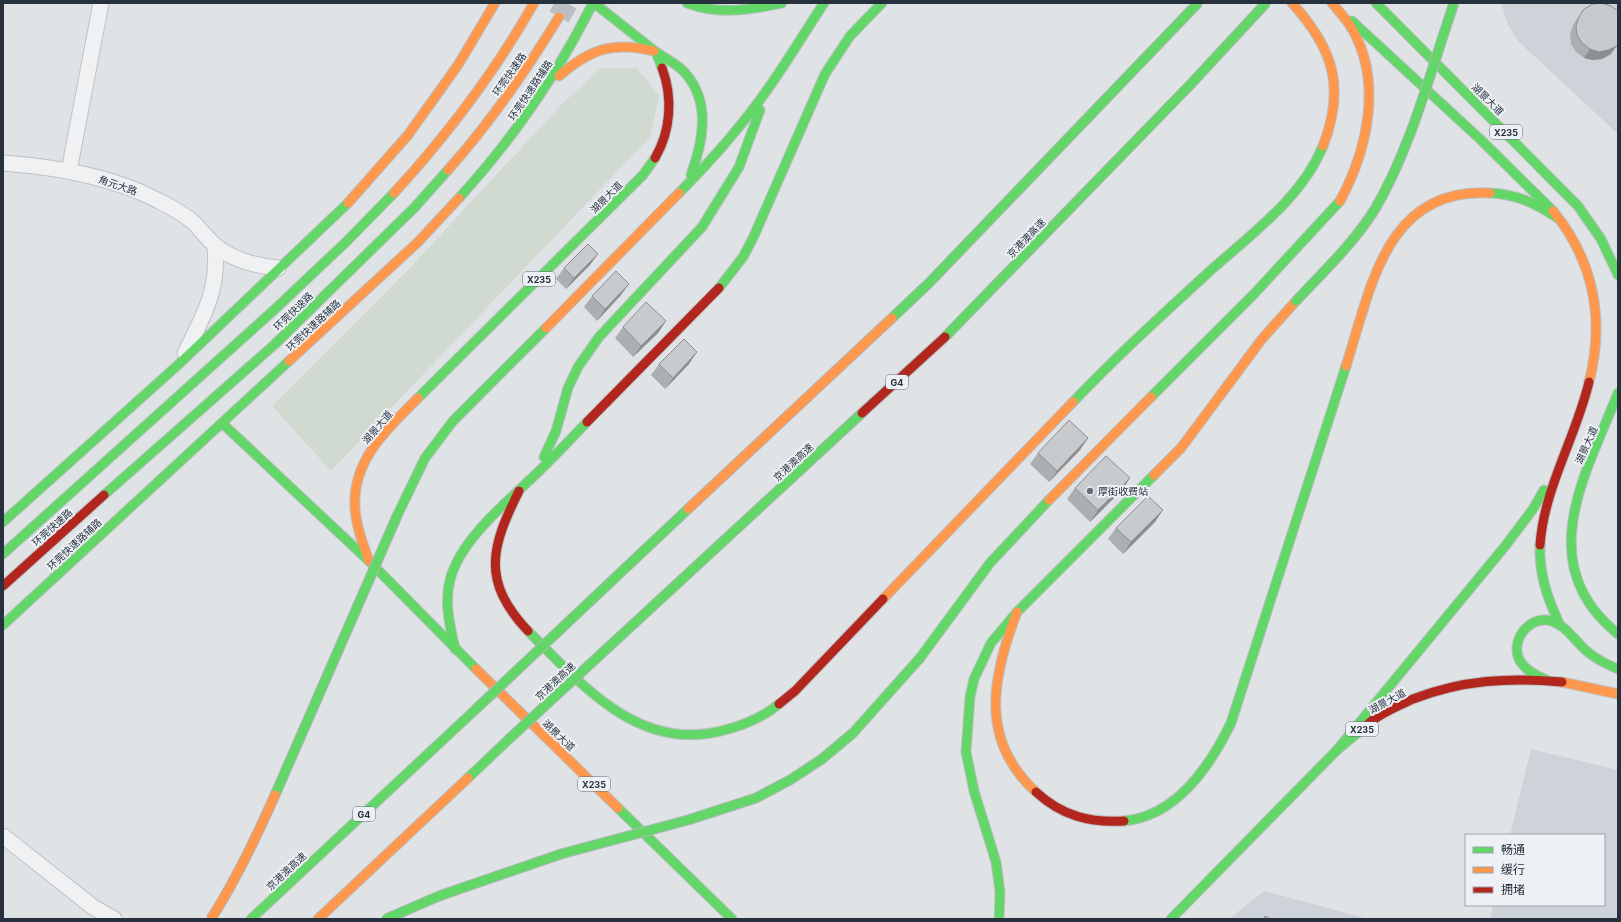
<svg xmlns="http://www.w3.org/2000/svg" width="1621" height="922" viewBox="0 0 1621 922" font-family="Inter,'Noto Sans SC',sans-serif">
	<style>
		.built { fill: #ced2d9 }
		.green { fill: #d1dad1 }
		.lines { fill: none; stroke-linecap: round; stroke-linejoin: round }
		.highway-tunnel { stroke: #bbbfc4; stroke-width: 22; stroke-dasharray: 22 11; stroke-linecap: butt }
		.street-casing { stroke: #bec1c4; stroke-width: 17 }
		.fast-casing { stroke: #bcc0c3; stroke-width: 11 }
		.slow-casing { stroke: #bcc0c3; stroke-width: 11 }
		.jam-casing { stroke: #bcc0c3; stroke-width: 11 }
		.street { stroke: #eff1f2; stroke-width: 15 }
		.fast { stroke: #63d668; stroke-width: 9 }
		.slow { stroke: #ff974d; stroke-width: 9 }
		.jam { stroke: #b3261e; stroke-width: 9 }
		.fast-bridge-casing { stroke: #b2b6ba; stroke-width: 11; stroke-linecap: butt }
		.slow-bridge-casing { stroke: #b2b6ba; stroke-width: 11; stroke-linecap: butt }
		.jam-bridge-casing { stroke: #b2b6ba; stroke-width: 11; stroke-linecap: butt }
		.fast-bridge { stroke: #63d668; stroke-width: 9 }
		.slow-bridge { stroke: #ff974d; stroke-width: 9 }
		.jam-bridge { stroke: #b3261e; stroke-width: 9 }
		.wall { fill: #acafb1 }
		.shaded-wall { fill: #8c8e90 }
		.building { fill: #c8cbce; stroke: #8c8e90 }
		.poi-dot { fill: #686f79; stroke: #edf1f5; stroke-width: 1.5 }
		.labels { text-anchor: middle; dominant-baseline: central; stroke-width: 4; stroke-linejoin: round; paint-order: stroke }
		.shield { fill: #edf1f5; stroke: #626b75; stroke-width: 1 }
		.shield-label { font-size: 9px; font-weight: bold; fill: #27313e }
		.street-label { font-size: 10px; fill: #27313e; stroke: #edf1f5 }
		.poi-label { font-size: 10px; fill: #27313e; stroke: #edf1f5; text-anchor: start }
	</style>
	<rect width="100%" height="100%" fill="#e0e3e6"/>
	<g class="built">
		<path d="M 1501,3 L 1618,3 L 1618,134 L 1519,42 L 1508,25 Z"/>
		<path d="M 1531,749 L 1618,770 L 1618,919 L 1490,919 L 1493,905 L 1604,905 L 1604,835 L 1510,835 Z"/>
		<path d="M 1264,891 L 1369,919 L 1229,919 Z"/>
	</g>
	<path class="green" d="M 601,68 L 637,68 L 659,96 L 650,137 L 331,471 L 272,406 L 406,272 L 563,103 Z"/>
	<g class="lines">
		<path class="highway-tunnel" d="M 559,17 L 567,3"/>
		<defs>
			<g id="street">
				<path d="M 3,163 C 56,167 112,176 159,201 C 171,207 186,215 195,224 C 202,231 208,240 216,246 C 234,261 256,266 278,268"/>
				<path d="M 69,171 L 101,3"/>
				<path d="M 185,353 C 204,315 219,290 215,246"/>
				<path d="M 3,836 L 93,907 L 114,919"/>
			</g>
			<g id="fast">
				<path d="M 594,3 L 656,52 L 662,68"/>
				<path d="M 687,3 C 718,15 750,10 782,3"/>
				<path d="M 1376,3 L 1578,206 L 1601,239 L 1618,275"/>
				<path d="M 1352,21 L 1481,140 L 1553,211"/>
				<path d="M 656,52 C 666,59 678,64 686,74 C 711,103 703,142 691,175"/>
				<path d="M 679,193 C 711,161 741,127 767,90 C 787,62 805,32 824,3"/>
				<path d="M 1490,193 C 1517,194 1537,204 1559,219"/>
				<path d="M 459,198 C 513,139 557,75 593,3"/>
				<path d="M 719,288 L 743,257 L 753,238 L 825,74 L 850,36 L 882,3"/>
				<path d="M 1618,393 C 1586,474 1531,564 1618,634"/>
				<path d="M 1151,397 L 1254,294 L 1340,201"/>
				<path d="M 418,398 L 643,175 L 655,158"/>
				<path d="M 1073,402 C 1117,356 1163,314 1210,271 C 1250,235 1302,198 1323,146"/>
				<path d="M 222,423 L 369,561 L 476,669"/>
				<path d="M 544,457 L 556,431 L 568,388 L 578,367 L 599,337 L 702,227 L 739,167 L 760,110"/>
				<path d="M 104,495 L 274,345 L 414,208 L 448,170"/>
				<path d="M 397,516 L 425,458 L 453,421 L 546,328"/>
				<path d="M 3,522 L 179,364 L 348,203"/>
				<path d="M 1540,545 C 1539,574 1547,597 1559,623"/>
				<path d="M 3,554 L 274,310 L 346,242 L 394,193"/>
				<path d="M 3,625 L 289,361"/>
				<path d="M 528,631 C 581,684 638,752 721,731 C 742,726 762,718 779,704"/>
				<path d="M 455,649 C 450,626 444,603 450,580 C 460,540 507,502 535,475 C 553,458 570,440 587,422"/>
				<path d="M 1547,680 C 1537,676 1526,671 1520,661 C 1510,643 1526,619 1546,620 C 1564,621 1576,643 1589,653 C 1598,660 1608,665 1618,669"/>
				<path d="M 853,733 L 920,658 L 990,563 L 1049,500"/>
				<path d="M 1337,750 L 1506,545 L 1533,509 L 1544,490"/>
				<path d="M 468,778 L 508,740"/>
				<path d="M 618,808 L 732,919"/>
				<path d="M 1124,821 C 1177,816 1210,766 1231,723 L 1346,366"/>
				<path d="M 251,919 L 476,709"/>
				<path d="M 999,919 L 1000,892 L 996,862 L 974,791 L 966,752 L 970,697 L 974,679 L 991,643 L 1017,612 L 1154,475"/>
				<path d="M 1171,919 L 1337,750 L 1368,724"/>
			</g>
			<g id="slow">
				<path d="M 1292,3 C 1333,48 1346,87 1323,146"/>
				<path d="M 1332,3 C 1338,10 1344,17 1349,24 C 1384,78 1368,149 1340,201"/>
				<path d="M 559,76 C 590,49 613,41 654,51"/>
				<path d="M 448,170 C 490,123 526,71 559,17"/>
				<path d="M 394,193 C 448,134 495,72 534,3"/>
				<path d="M 348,203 L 408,135 L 458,65 L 495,3"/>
				<path d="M 1553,211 C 1594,261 1605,320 1589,382"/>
				<path d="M 546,328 L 679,193"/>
				<path d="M 289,361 L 418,242 L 459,198"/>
				<path d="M 1346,366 C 1371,289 1385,187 1490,193"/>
				<path d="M 1154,475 L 1181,448 L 1262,339 L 1296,301"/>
				<path d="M 1049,500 L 1151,397"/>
				<path d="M 369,561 C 363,544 356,526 355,508 C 352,460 387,429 418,398"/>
				<path d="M 883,599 L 1073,402"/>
				<path d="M 1017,612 C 992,677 979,740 1036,792"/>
				<path d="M 476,669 L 618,808"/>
				<path d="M 1562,682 L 1618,694"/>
				<path d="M 318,919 L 468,778"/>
			</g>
			<g id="jam">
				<path d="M 655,158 C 671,131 673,97 662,68"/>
				<path d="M 587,422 L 719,288"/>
				<path d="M 519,491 C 491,547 481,581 528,631"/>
				<path d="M 1540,545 C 1544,488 1576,437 1589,382"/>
				<path d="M 3,586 L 104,495"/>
				<path d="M 779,704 L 795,691 L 883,599"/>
				<path d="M 1368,724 C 1380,713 1398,706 1413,699 C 1462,680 1510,677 1562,682"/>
				<path d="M 1036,792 C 1062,816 1090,823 1124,821"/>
			</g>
		</defs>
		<use href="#street" class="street-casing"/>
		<use href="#fast" class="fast-casing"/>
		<use href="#slow" class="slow-casing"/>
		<use href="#jam" class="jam-casing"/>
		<use href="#street" class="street"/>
		<use href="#fast" class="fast"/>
		<use href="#slow" class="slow"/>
		<use href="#jam" class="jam"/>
		<defs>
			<g id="fast-bridge">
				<path d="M 1296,301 C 1323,272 1354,243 1375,209 C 1411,148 1431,70 1454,3"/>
				<path d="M 892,318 L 929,283 L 1198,3"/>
				<path d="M 945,337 L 1190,85 L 1266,3"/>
				<path d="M 476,709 L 688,509"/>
				<path d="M 508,740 L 862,413"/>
				<path d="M 275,795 L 397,516"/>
				<path d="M 386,919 L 439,896 L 561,854 L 688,820 L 756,798 L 790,780 L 822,759 L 853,733"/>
			</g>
			<g id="slow-bridge">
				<path d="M 688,509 L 892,318"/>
				<path d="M 211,919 C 236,880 256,838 275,795"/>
			</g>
			<path id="jam-bridge" d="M 862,413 L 945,337"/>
		</defs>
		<use href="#fast-bridge" class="fast-bridge-casing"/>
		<use href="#slow-bridge" class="slow-bridge-casing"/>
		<use href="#jam-bridge" class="jam-bridge-casing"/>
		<use href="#fast-bridge" class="fast-bridge"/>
		<use href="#slow-bridge" class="slow-bridge"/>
		<use href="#jam-bridge" class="jam-bridge"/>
	</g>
	<g class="wall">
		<path d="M 1584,9 L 1611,54 L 1602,59 L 1593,60 L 1584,58 L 1576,52 L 1571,44 L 1570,34 L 1573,25 Z"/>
		<path d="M 590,265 L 566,289 L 556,279 L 564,268 Z"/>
		<path d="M 621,295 L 597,321 L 584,307 L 592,296 Z"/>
		<path d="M 666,321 L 658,333 L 633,357 L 615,338 L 623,327 Z"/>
		<path d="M 659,364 L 689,364 L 665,389 L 651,375 Z"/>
		<path d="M 1088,438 L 1080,450 L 1049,482 L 1030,464 L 1038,453 Z"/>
		<path d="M 1130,478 L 1122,490 L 1090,522 L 1067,499 L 1075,488 Z"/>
		<path d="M 1155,522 L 1123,554 L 1108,539 L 1116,528 Z"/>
	</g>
	<g class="shaded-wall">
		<path d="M 1618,44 L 1611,54 L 1602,59 L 1593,60 L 1584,58 L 1590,49 Z"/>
		<path d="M 598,254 L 590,265 L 566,289 L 574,278 Z"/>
		<path d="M 629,284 L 621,295 L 597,321 L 605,309 Z"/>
		<path d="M 666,321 L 658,333 L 633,357 L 641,346 Z"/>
		<path d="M 697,352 L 689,364 L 665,389 L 673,378 Z"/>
		<path d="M 1088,438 L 1080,450 L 1049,482 L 1057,471 Z"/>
		<path d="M 1130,478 L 1122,490 L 1090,522 L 1098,510 Z"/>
		<path d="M 1163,510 L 1155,522 L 1123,554 L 1131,542 Z"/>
	</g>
	<g class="building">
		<path d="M 1602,3 L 1611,6 L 1618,11 L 1618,44 L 1617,46 L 1608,50 L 1599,52 L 1590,49 L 1582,43 L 1577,35 L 1576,26 L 1579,17 L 1584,9 L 1593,4 Z"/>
		<path d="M 588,244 L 598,254 L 574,278 L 564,268 Z"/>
		<path d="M 616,271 L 629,284 L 605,309 L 592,296 Z"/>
		<path d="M 646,302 L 666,321 L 641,346 L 623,327 Z"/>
		<path d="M 684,339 L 697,352 L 673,378 L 659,364 Z"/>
		<path d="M 1069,420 L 1088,438 L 1057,471 L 1038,453 Z"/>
		<path d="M 1106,456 L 1130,478 L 1098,510 L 1075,488 Z"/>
		<path d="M 1148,496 L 1163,510 L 1131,542 L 1116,528 Z"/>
		<path d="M 1265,916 L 1271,919 L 1264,919 Z"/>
	</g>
	<circle class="poi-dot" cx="1090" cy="491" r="4"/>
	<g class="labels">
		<g class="shield">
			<rect x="1490" y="125" width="32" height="14" rx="3"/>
			<rect x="523" y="272" width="32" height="14" rx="3"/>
			<rect x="886" y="375" width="22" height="14" rx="3"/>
			<rect x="1346" y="722" width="32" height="14" rx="3"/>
			<rect x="578" y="777" width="32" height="14" rx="3"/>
			<rect x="353" y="807" width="22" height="14" rx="3"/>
		</g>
		<g class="shield-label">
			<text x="1506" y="132">X235</text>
			<text x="539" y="279">X235</text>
			<text x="897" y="382">G4</text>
			<text x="1362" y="729">X235</text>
			<text x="594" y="784">X235</text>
			<text x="364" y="814">G4</text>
		</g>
		<g class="street-label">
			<text transform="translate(509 74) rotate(-55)">环莞快速路</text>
			<text transform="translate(530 90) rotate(-56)">环莞快速路辅路</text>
			<text transform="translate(1488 99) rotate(45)">湖景大道</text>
			<text transform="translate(118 185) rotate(19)">角元大路</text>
			<text transform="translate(606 197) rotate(-45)">湖景大道</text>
			<text transform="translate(1026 238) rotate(-46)">京港澳高速</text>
			<text transform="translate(293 311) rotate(-44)">环莞快速路</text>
			<text transform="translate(313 325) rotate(-43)">环莞快速路辅路</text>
			<text transform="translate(377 427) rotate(-49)">湖景大道</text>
			<text transform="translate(1586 445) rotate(-66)">湖景大道</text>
			<text transform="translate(793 462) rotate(-43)">京港澳高速</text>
			<text transform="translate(52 527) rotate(-42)">环莞快速路</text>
			<text transform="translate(74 544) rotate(-43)">环莞快速路辅路</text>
			<text transform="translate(555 681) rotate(-43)">京港澳高速</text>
			<text transform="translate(1387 701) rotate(-28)">湖景大道</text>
			<text transform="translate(559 735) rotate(44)">湖景大道</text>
			<text transform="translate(286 871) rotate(-43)">京港澳高速</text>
		</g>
		<g class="poi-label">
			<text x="1098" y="491">厚街收费站</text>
		</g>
	</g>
	<rect width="1621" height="922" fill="none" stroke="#27313e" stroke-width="8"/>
	<rect x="1465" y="834" width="140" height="72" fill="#edf1f5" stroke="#9ea4ac"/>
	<rect x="1473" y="847" width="20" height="6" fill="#63d668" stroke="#9ea4ac"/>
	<text x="1501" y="854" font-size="12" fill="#27313e">畅通</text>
	<rect x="1473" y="867" width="20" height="6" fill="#ff974d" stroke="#9ea4ac"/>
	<text x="1501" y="874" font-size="12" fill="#27313e">缓行</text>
	<rect x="1473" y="887" width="20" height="6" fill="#b3261e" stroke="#9ea4ac"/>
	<text x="1501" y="894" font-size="12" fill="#27313e">拥堵</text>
</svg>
